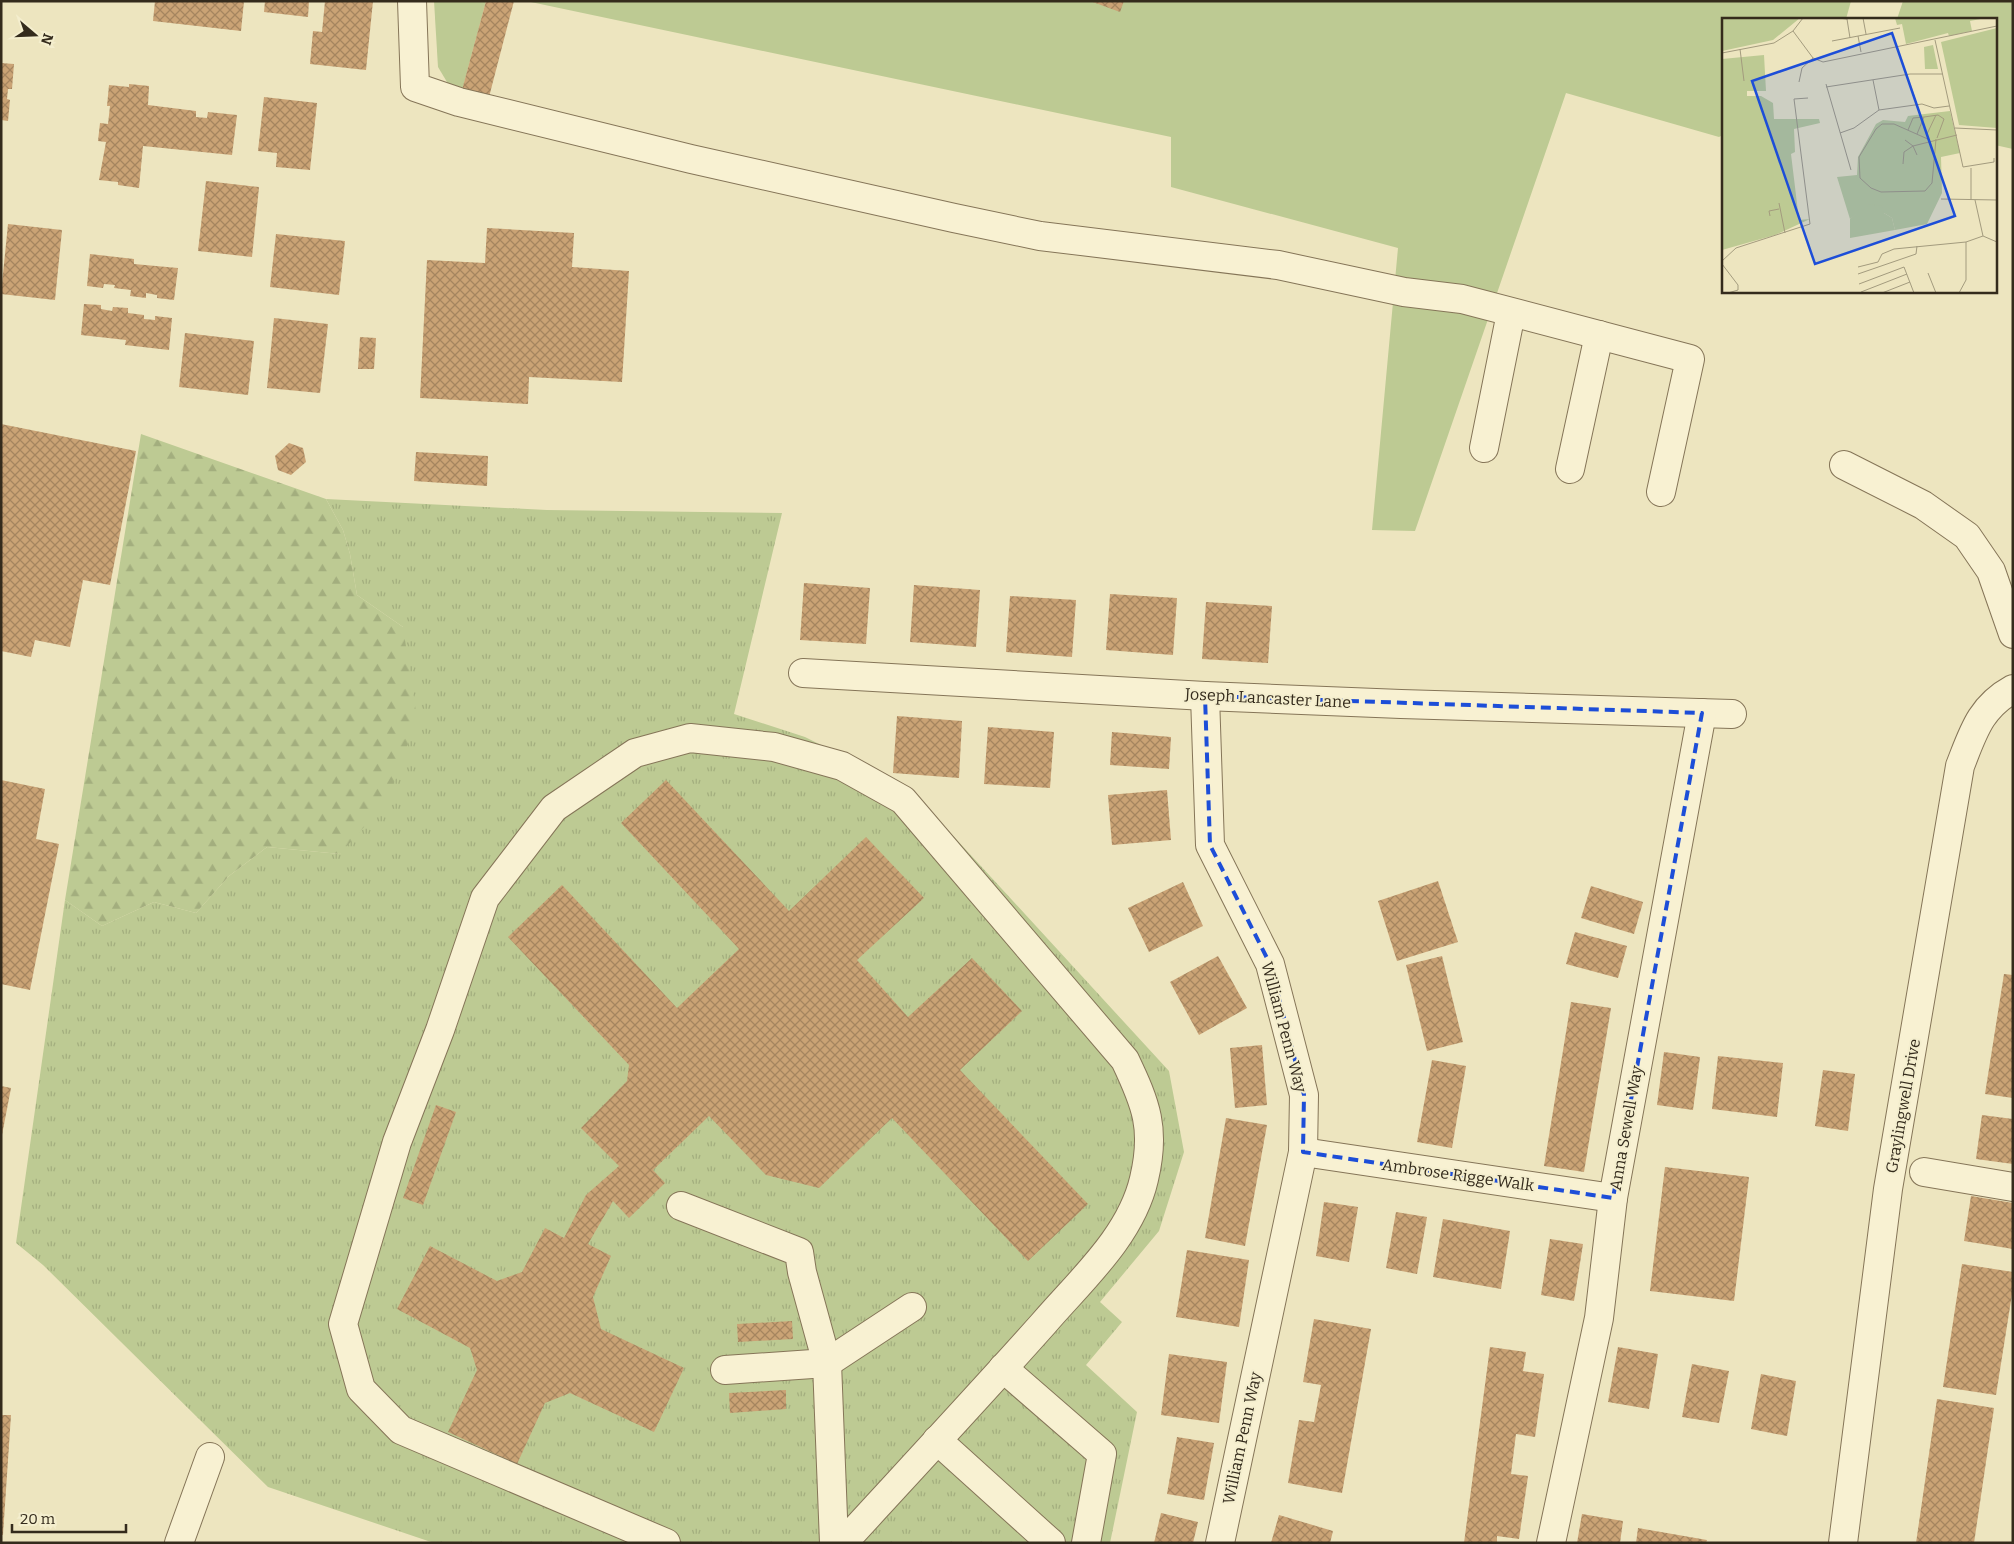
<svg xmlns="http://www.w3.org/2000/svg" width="2014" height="1544" viewBox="0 0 2014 1544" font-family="Bitter,serif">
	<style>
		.grass { fill: url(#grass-tufts) }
		.forest { fill: url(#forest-firs) }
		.green { fill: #bdca93 }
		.building { fill: url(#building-cross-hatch) }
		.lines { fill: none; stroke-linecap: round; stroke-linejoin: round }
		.minor-casing { stroke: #857558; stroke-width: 30 }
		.minor { stroke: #f8f1d2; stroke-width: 28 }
		.marked { fill: none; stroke: #1d4ed8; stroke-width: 4; stroke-dasharray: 10 6; stroke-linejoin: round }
		.labels { text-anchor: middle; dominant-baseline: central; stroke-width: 4; stroke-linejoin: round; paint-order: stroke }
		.street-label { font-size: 16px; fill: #342b1c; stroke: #f4eece }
		.inset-road { fill: none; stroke: #a39b7e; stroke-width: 1 }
		.view { fill: #1d4ed8; fill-opacity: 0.15; stroke: #1d4ed8; stroke-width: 2.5 }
		.inset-edge { fill: none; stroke: #342b1c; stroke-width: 2.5 }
	</style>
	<defs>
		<pattern id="grass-tufts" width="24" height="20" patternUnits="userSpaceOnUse" patternTransform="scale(1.25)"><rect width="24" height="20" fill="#bdca93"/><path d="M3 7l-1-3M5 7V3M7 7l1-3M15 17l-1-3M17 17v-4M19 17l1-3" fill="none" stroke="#a3ae7e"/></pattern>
		<pattern id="forest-firs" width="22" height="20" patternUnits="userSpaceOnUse" patternTransform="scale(1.25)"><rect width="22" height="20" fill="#bdca93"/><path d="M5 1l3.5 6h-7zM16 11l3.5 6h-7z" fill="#a3ae7e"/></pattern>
		<pattern id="building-cross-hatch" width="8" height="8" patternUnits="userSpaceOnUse" patternTransform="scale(1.25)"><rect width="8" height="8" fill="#caa375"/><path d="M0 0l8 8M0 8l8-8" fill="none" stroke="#a5855f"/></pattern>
	</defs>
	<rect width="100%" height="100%" fill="#ede5bf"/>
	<path class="grass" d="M 326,499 L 547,510 L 782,513 L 734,714 L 805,737 L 911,790 L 1169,1071 L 1184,1152 L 1159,1231 L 1100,1302 L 1122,1322 L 1086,1365 L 1137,1412 L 1110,1543 L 434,1543 L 268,1487 L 43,1265 L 16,1243 L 65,900 L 102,926 L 154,902 L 196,913 L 229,876 L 267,847 L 340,854 L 403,627 L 357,595 L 350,554 L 343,530 Z"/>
	<path class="forest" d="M 141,434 L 326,499 L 343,530 L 350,554 L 357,595 L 403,627 L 417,718 L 388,800 L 340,854 L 267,847 L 229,876 L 196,913 L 154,902 L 102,926 L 65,900 Z"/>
	<g class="green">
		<path d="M 434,1 L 486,1 L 459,102 L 438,67 Z"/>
		<path d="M 526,1 L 1851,1 L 1846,19 L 1723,19 L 1723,135 L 1719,137 L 1566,93 L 1415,531 L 1372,530 L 1398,248 L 1171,187 L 1171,137 Z"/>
		<path d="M 1903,1 L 2013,1 L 2013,149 L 1995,145 L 1995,19 L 1897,19 Z"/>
	</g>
	<g class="building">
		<path d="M 155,1 L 244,1 L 241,31 L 153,21 Z"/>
		<path d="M 265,1 L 309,1 L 308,17 L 264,12 Z"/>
		<path d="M 325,1 L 373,1 L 366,70 L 310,64 L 313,31 L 322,32 Z"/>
		<path d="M 486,1 L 514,1 L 489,97 L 462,90 Z"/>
		<path d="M 1090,1 L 1124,1 L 1120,12 Z"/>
		<path d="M 1,63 L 14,64 L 12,89 L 8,89 L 7,99 L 10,100 L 8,121 L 1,120 Z"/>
		<path d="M 129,84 L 149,86 L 148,105 L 196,111 L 196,117 L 207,118 L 208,112 L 237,115 L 232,155 L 143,146 L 139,188 L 118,185 L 118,182 L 99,180 L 106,142 L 98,141 L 100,123 L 108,124 L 110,106 L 107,106 L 109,85 L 129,87 Z"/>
		<path d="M 264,97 L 317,103 L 310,170 L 276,167 L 277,153 L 258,151 Z"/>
		<path d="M 206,181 L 259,187 L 252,257 L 198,251 Z"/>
		<path d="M 8,224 L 62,230 L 55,300 L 1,294 Z"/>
		<path d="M 487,228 L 574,233 L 572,267 L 629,271 L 622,382 L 529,377 L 528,404 L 420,398 L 427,260 L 485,263 Z"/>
		<path d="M 276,234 L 345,241 L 339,295 L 270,287 Z"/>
		<path d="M 90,254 L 134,259 L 134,264 L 178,268 L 174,300 L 157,298 L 157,295 L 146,293 L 146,298 L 130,296 L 131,290 L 114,288 L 115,285 L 104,284 L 103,288 L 87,286 Z"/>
		<path d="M 84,304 L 101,305 L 101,309 L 112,311 L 113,307 L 128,308 L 128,313 L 144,315 L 144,319 L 155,320 L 155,316 L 172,318 L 169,350 L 125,345 L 126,340 L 81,335 Z"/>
		<path d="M 274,318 L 328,324 L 320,393 L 267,388 Z"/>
		<path d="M 185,333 L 254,341 L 248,395 L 179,387 Z"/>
		<path d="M 360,337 L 376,338 L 374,369 L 358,369 Z"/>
		<path d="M 1,424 L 136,451 L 110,585 L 83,580 L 70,647 L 35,640 L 31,657 L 1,651 Z"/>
		<path d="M 289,443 L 303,448 L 306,462 L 291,475 L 278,470 L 275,456 Z"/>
		<path d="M 416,452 L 488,456 L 487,486 L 414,481 Z"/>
		<path d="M 804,583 L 870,588 L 866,644 L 800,640 Z"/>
		<path d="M 914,585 L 980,590 L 976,647 L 910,642 Z"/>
		<path d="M 1110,594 L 1177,598 L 1173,655 L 1106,650 Z"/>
		<path d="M 1010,596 L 1076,600 L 1072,657 L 1006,652 Z"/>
		<path d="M 1206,602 L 1272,606 L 1268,663 L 1202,659 Z"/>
		<path d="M 897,716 L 962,721 L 959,778 L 893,773 Z"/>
		<path d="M 988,727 L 1054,732 L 1050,788 L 984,784 Z"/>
		<path d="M 1112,732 L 1171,737 L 1169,769 L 1110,765 Z"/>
		<path d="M 1,780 L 45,789 L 36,839 L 59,844 L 30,990 L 1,984 Z"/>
		<path d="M 666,780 L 789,911 L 866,837 L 924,898 L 857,960 L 908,1017 L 972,958 L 1022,1011 L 960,1070 L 1088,1204 L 1028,1261 L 892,1118 L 819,1188 L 766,1175 L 709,1116 L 653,1170 L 665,1183 L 629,1218 L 613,1201 L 588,1244 L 611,1256 L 593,1297 L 601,1329 L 684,1368 L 654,1432 L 570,1393 L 545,1403 L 517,1464 L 448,1432 L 477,1370 L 470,1348 L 397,1309 L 430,1246 L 497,1281 L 522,1272 L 545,1228 L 564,1238 L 586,1195 L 619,1166 L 581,1128 L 627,1081 L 629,1065 L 508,937 L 562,885 L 677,1008 L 739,949 L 621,823 Z"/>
		<path d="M 1167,790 L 1171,840 L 1112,845 L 1108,795 Z"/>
		<path d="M 1438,881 L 1458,942 L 1397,961 L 1378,901 Z"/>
		<path d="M 1183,882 L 1203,926 L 1149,952 L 1128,908 Z"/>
		<path d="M 1591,886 L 1643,902 L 1634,934 L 1581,918 Z"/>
		<path d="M 1575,932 L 1627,946 L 1618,978 L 1566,964 Z"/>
		<path d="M 1218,956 L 1247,1008 L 1199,1035 L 1170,982 Z"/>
		<path d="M 1442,956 L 1463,1042 L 1427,1051 L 1406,965 Z"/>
		<path d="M 2004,974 L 2013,975 L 2013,1098 L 1985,1094 Z"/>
		<path d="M 1571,1002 L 1611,1008 L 1584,1172 L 1544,1166 Z"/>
		<path d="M 1262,1045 L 1267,1105 L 1235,1108 L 1230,1048 Z"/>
		<path d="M 1664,1052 L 1700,1057 L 1693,1110 L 1657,1105 Z"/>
		<path d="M 1718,1056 L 1783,1063 L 1777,1117 L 1712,1109 Z"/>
		<path d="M 1432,1060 L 1466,1066 L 1452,1148 L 1417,1142 Z"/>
		<path d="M 1823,1070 L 1855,1074 L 1848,1131 L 1815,1126 Z"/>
		<path d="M 1,1086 L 11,1088 L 2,1135 L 1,1135 Z"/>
		<path d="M 436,1105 L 456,1112 L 423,1205 L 403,1198 Z"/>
		<path d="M 1982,1115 L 2013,1119 L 2013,1164 L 1976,1159 Z"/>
		<path d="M 1226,1118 L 1267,1125 L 1245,1246 L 1205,1238 Z"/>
		<path d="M 1665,1167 L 1749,1177 L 1734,1301 L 1650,1291 Z"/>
		<path d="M 1971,1196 L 2013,1203 L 2013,1249 L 1964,1241 Z"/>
		<path d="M 1324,1202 L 1358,1207 L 1349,1262 L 1316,1256 Z"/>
		<path d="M 1396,1212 L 1427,1217 L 1417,1274 L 1386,1268 Z"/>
		<path d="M 1443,1219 L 1510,1231 L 1501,1289 L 1433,1277 Z"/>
		<path d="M 1550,1239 L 1583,1244 L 1574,1301 L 1541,1295 Z"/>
		<path d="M 1187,1250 L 1249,1260 L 1239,1327 L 1176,1317 Z"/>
		<path d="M 1962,1264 L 2013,1272 L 2013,1288 L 1996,1395 L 1943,1387 Z"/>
		<path d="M 1314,1319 L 1371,1329 L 1342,1493 L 1288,1483 L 1299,1420 L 1314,1422 L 1321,1385 L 1303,1382 Z"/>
		<path d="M 792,1321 L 793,1339 L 738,1342 L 737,1324 Z"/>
		<path d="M 1490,1347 L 1526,1352 L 1523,1371 L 1544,1374 L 1535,1437 L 1516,1434 L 1511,1474 L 1528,1476 L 1519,1539 L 1497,1536 L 1497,1543 L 1464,1543 Z"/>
		<path d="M 1618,1347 L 1658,1354 L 1649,1409 L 1608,1402 Z"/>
		<path d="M 1169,1354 L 1227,1362 L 1219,1423 L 1161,1415 Z"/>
		<path d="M 1692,1364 L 1729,1371 L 1719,1423 L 1682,1417 Z"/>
		<path d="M 1761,1374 L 1796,1381 L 1787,1436 L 1751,1429 Z"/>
		<path d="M 786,1390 L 786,1409 L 730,1413 L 729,1393 Z"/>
		<path d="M 1937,1399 L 1994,1408 L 1974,1543 L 1916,1543 Z"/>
		<path d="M 1,1415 L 11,1415 L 3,1535 L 1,1535 Z"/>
		<path d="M 1177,1437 L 1214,1443 L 1204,1500 L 1167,1494 Z"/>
		<path d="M 1161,1513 L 1198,1522 L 1193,1543 L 1154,1543 Z"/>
		<path d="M 1582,1514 L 1623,1521 L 1620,1543 L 1577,1543 Z"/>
		<path d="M 1279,1515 L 1333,1531 L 1330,1543 L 1271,1543 Z"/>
		<path d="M 1638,1528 L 1707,1540 L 1706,1543 L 1636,1543 Z"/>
	</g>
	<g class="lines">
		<defs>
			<g id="minor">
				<path d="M 412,1 L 415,87 L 459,102 L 691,159 L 954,218 L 1040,236 L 1278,265 L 1404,292 L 1462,299 L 1690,359 L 1661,492"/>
				<path d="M 1484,448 L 1511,313"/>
				<path d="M 1844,465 L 1923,505 L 1967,536 L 1991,571 L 2013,634"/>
				<path d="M 1570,469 L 1599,335"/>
				<path d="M 803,673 L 1205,696 L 1401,704 L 1732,714"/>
				<path d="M 1205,696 L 1210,845 L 1270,964 L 1304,1095 L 1303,1152 L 1220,1543"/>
				<path d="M 1303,1152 L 1613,1198"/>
				<path d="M 1924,1172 L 2013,1187"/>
				<path d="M 681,1206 L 799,1252 L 802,1272 L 827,1363 L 834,1543"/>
				<path d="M 1003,1368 L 1102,1454 L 1086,1543"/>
				<path d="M 725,1370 L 827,1363 L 912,1307"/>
				<path d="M 937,1440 L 1051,1543"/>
				<path d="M 179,1543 L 210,1457"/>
				<path d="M 666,1543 L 401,1430 L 361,1389 L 343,1324 L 397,1142 L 440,1030 L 485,898 L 554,808 L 635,753 L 690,738 L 774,747 L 842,766 L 903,800 L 1125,1060 C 1146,1104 1156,1129 1144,1179 C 1131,1236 1081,1280 1044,1323 C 978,1397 910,1470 843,1543"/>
				<path d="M 1551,1543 L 1599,1318 L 1613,1198 L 1702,713"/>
				<path d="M 1843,1543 L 1888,1189 L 1960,766 C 1973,733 1980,707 2013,689"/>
			</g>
		</defs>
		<use href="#minor" class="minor-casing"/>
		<use href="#minor" class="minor"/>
	</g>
	<path class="marked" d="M 1205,696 L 1702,713 L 1613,1198 L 1303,1152 L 1304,1095 L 1270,964 L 1210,845 Z"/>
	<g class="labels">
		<g class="street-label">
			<text transform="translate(1268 698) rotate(3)">Joseph Lancaster Lane</text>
			<text transform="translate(1284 1027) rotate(75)">William Penn Way</text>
			<text transform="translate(1903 1106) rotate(-80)">Graylingwell Drive</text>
			<text transform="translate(1626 1128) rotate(-80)">Anna Sewell Way</text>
			<text transform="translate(1458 1175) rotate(8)">Ambrose Rigge Walk</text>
			<text transform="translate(1242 1438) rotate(-78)">William Penn Way</text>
		</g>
	</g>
	<g transform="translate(1722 18)">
		<rect width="275" height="275" fill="#ede5bf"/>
		<path d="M 173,0 L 264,0 L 248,3 L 250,13 L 227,18 L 226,15 L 184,26 L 180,6 L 175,7 ZM 228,93 L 238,135 L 219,139 L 220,175 L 205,206 L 173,212 L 170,200 L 162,195 L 136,195 L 128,201 L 115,159 L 135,157 L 136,139 L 154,106 L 161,102 L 183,104 L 186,98 Z" fill="#bdca93"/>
		<path d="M 211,27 L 216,51 L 203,51 L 202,29 ZM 227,94 L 232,116 L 222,117 L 220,116 L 225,100 L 217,95 ZM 145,186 L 160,188 L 162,195 L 170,200 L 173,212 L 128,220 L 128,201 Z" fill="#bdca93"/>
		<path d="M 0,0 L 78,0 L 51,22 L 0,33 ZM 275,10 L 275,110 L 237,107 L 219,24 ZM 42,37 L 44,73 L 25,73 L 25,78 L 39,78 L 51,85 L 52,101 L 97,101 L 98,105 L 72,111 L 73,134 L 69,136 L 77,202 L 88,201 L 53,217 L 0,232 L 0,41 Z" fill="#bdca93"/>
		<path class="inset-road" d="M 116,0 L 125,1 L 128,20M 141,0 L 144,16M 71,13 L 91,40 L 101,44 L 275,8M 136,18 L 139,34M 213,22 L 241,149 L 272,144 L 272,140M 110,23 L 178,10M 18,31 L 22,63M 0,35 L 52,25 L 71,13 L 81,0M 151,62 L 157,92M 77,64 L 80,50 L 91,40M 104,66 L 129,152M 104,69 L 188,56 L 221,56M 233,110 L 275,112M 186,112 L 191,100 L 202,99M 118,115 L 132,110 L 157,92 L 200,86 L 212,90 L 227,88M 195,116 L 202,99 L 216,97 L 222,101 L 215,120M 205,116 L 214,97M 183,122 L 191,128 L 195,137M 208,122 L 172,106 L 160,106 L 154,111 L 137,139 L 138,160 L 149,170 L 159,174 L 203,173 L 210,165 L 214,121M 181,146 L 182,134 L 191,128 L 235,117M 219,181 L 275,182M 249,182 L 249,150M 253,182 L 261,218M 57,185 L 63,215M 48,198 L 47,193 L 57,191M 0,243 L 14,230 L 88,206 L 72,81 L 86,80M 0,246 L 16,267 L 16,272 L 6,275M 136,249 L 156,244 L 160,236 L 172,231 L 244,224 L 261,218 L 275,224M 206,255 L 214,275M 136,256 L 194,236 L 195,228M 137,266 L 182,249 L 192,275M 139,274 L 185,256M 160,275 L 188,264M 237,275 L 244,262 L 244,224"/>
		<path class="view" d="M 170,15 L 233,198 L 93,246 L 30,63 Z"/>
		<rect width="275" height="275" class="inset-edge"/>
	</g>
	<rect width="2014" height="1544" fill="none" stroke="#342b1c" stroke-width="5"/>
	<g transform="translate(35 35) rotate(109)" stroke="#f4eece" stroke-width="4" paint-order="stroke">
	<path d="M0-4L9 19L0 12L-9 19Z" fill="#342b1c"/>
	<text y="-8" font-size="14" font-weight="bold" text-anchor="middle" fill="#342b1c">N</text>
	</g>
	<path d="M12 1524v8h114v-8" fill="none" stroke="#342b1c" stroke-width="2.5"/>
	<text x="20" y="1524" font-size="15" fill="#342b1c" stroke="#f4eece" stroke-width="4" paint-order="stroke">20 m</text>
</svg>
